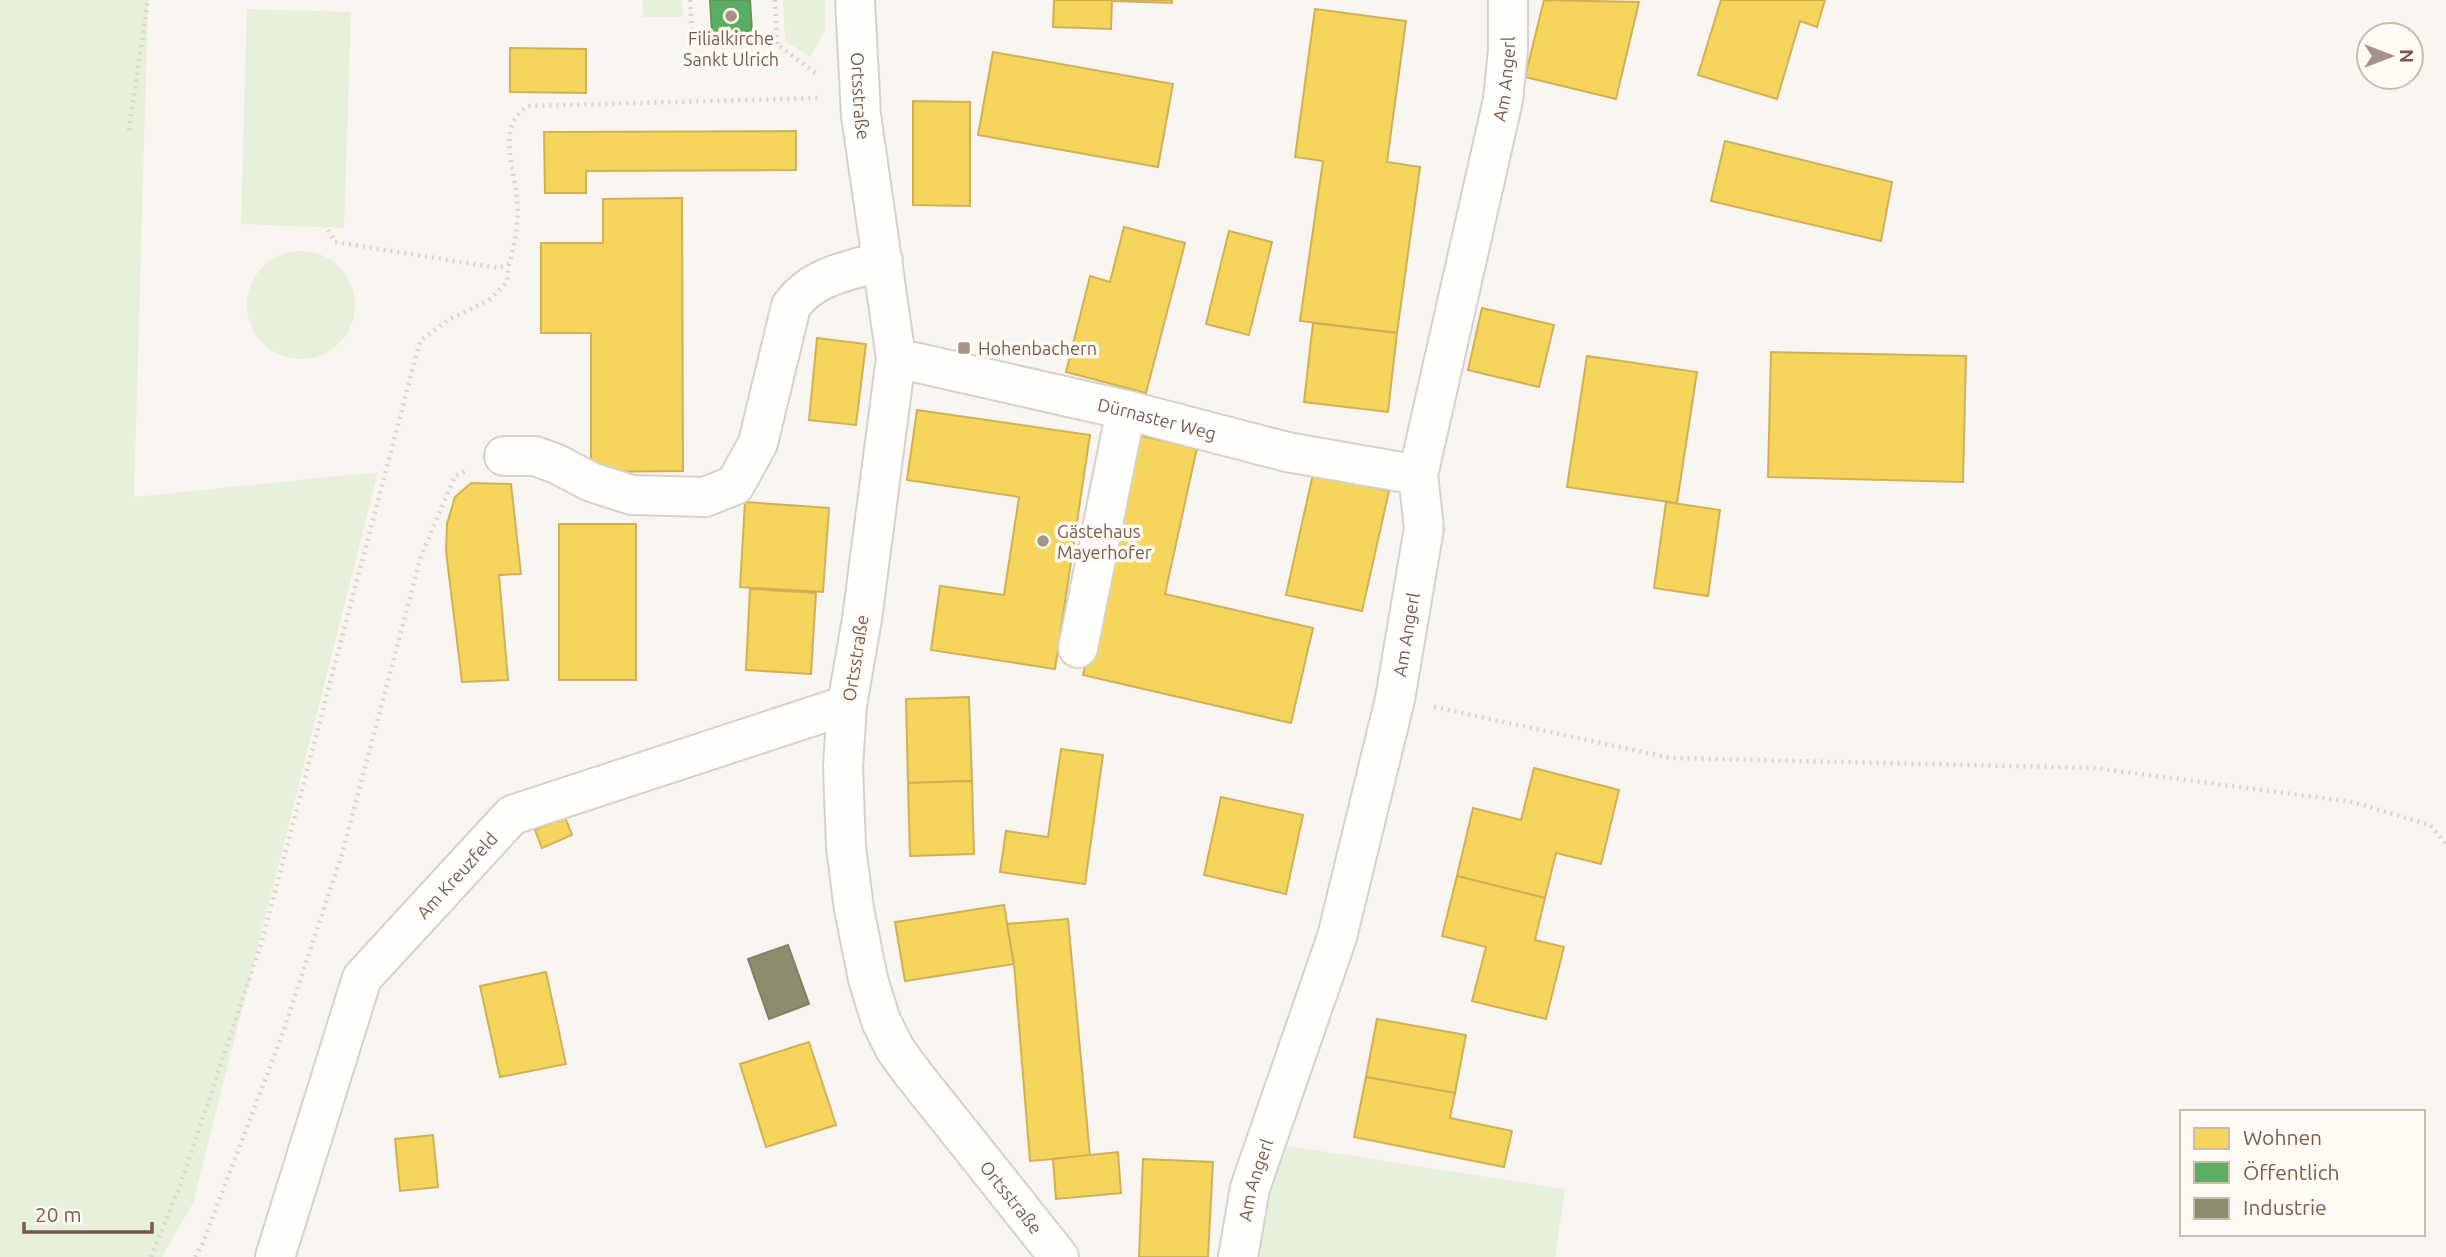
<svg xmlns="http://www.w3.org/2000/svg" width="2446" height="1257" viewBox="0 0 2446 1257" font-family="Ubuntu,sans-serif">
	<style>
		.green { fill: #e7f0db }
		.homes { fill: #f6d55c; stroke: #d1b158; stroke-width: 2 }
		.public { fill: #5aae61; stroke: #64955b; stroke-width: 2 }
		.industry { fill: #8c8c6e; stroke: #877e64; stroke-width: 2 }
		.lines { fill: none; stroke-linecap: round; stroke-linejoin: round }
		.minor-casing { stroke: #d7d1cb; stroke-width: 42 }
		.path { stroke: #dcd5d0; stroke-width: 4.5; stroke-dasharray: 2 5; stroke-linecap: butt }
		.minor { stroke: #fefefd; stroke-width: 38 }
		.poi-dot { fill: #a69286; stroke: #fffaf3; stroke-width: 2.5 }
		.labels { text-anchor: middle; dominant-baseline: central; stroke-width: 7; stroke-linejoin: round; paint-order: stroke }
		.poi-label { font-size: 18px; fill: #7a5c4d; stroke: #fffaf3; text-anchor: start }
		.street-label { font-size: 18px; fill: #7a5c4d; stroke: #fffaf3 }
	</style>
	<rect width="100%" height="100%" fill="#f9f5f0"/>
	<g class="green">
		<path d="M 0,0 L 148,0 L 134,497 L 378,472 L 193,1203 L 162,1257 L 0,1257 Z"/>
		<path d="M 642,0 L 682,0 L 683,17 L 643,17 Z"/>
		<path d="M 783,0 L 825,0 L 825,31 L 810,57 L 785,41 Z"/>
		<path d="M 247,9 L 351,12 L 344,228 L 241,224 Z"/>
		<circle cx="301" cy="305" r="54"/>
		<path d="M 1276,1144 L 1565,1189 L 1555,1257 L 1252,1257 Z"/>
	</g>
	<g class="homes">
		<path d="M 1054,0 L 1172,0 L 1172,3 L 1112,1 L 1111,29 L 1053,27 Z"/>
		<path d="M 1544,0 L 1639,2 L 1616,99 L 1525,77 Z"/>
		<path d="M 1721,0 L 1825,0 L 1817,27 L 1800,21 L 1777,99 L 1698,75 Z"/>
		<path d="M 1315,9 L 1406,21 L 1387,162 L 1420,167 L 1397,333 L 1300,321 L 1323,161 L 1295,157 Z"/>
		<path d="M 510,48 L 586,49 L 586,93 L 510,92 Z"/>
		<path d="M 993,52 L 1173,84 L 1158,167 L 978,135 Z"/>
		<path d="M 913,101 L 970,102 L 970,206 L 913,205 Z"/>
		<path d="M 796,131 L 796,170 L 586,171 L 586,193 L 545,193 L 544,132 Z"/>
		<path d="M 1725,141 L 1892,182 L 1881,241 L 1711,201 Z"/>
		<path d="M 682,198 L 683,471 L 591,472 L 591,333 L 541,333 L 541,243 L 603,243 L 603,199 Z"/>
		<path d="M 1124,227 L 1185,243 L 1146,393 L 1066,372 L 1090,276 L 1110,282 Z"/>
		<path d="M 1229,231 L 1272,242 L 1249,335 L 1206,324 Z"/>
		<path d="M 1482,308 L 1554,325 L 1539,387 L 1468,370 Z"/>
		<path d="M 1313,323 L 1397,333 L 1388,412 L 1304,402 Z"/>
		<path d="M 817,338 L 866,344 L 856,425 L 809,420 Z"/>
		<path d="M 1771,352 L 1966,356 L 1963,482 L 1768,477 Z"/>
		<path d="M 1587,356 L 1697,372 L 1677,503 L 1567,487 Z"/>
		<path d="M 917,410 L 1090,435 L 1055,669 L 931,650 L 940,586 L 1004,595 L 1019,497 L 907,480 Z"/>
		<path d="M 1137,435 L 1197,448 L 1165,594 L 1313,628 L 1291,723 L 1083,675 Z"/>
		<path d="M 1313,474 L 1389,491 L 1362,611 L 1286,595 Z"/>
		<path d="M 471,483 L 511,484 L 521,574 L 499,575 L 508,680 L 462,682 L 446,551 L 447,524 L 455,497 Z"/>
		<path d="M 745,502 L 829,508 L 823,592 L 740,587 Z"/>
		<path d="M 1666,502 L 1720,510 L 1708,596 L 1654,588 Z"/>
		<rect x="559" y="524" width="77" height="156"/>
		<path d="M 750,589 L 816,593 L 811,674 L 746,670 Z"/>
		<path d="M 969,697 L 972,781 L 908,783 L 906,699 Z"/>
		<path d="M 1061,749 L 1103,755 L 1085,884 L 1000,872 L 1006,831 L 1048,837 Z"/>
		<path d="M 1534,768 L 1619,790 L 1601,864 L 1556,853 L 1545,898 L 1457,876 L 1473,808 L 1521,820 Z"/>
		<path d="M 972,781 L 974,854 L 910,856 L 908,783 Z"/>
		<path d="M 1221,797 L 1303,815 L 1286,894 L 1204,875 Z"/>
		<path d="M 565,817 L 572,835 L 542,848 L 535,830 Z"/>
		<path d="M 1457,876 L 1545,898 L 1535,940 L 1564,947 L 1546,1019 L 1472,1001 L 1486,947 L 1442,936 Z"/>
		<path d="M 1004,905 L 1014,964 L 905,981 L 895,922 Z"/>
		<path d="M 1068,919 L 1090,1156 L 1030,1161 L 1014,964 L 1007,924 Z"/>
		<path d="M 546,972 L 566,1064 L 500,1077 L 480,986 Z"/>
		<path d="M 1377,1019 L 1466,1035 L 1455,1093 L 1366,1077 Z"/>
		<path d="M 809,1042 L 836,1125 L 766,1147 L 740,1064 Z"/>
		<path d="M 1366,1077 L 1455,1093 L 1450,1118 L 1512,1131 L 1504,1167 L 1354,1137 Z"/>
		<path d="M 433,1135 L 438,1187 L 400,1191 L 395,1139 Z"/>
		<path d="M 1118,1152 L 1121,1193 L 1056,1199 L 1053,1159 Z"/>
		<path d="M 1143,1159 L 1213,1162 L 1208,1257 L 1139,1257 Z"/>
	</g>
	<path class="public" d="M 710,0 L 750,0 L 752,31 L 712,33 Z"/>
	<path class="industry" d="M 788,945 L 809,1004 L 769,1019 L 748,959 Z"/>
	<g class="lines">
		<defs>
			<g id="minor">
				<path id="s1" d="M 855,0 L 861,115 L 896,358 L 862,619 L 847,705 L 843,767 L 846,847 L 854,909 L 868,979 L 881,1021 L 895,1049 L 914,1075 L 1059,1257"/>
				<path id="s2" d="M 896,358 L 1126,410 L 1287,452 L 1418,475"/>
				<path d="M 504,456 L 535,456 L 557,464 L 591,482 L 632,495 L 705,497 L 735,485 L 758,443 L 791,306 C 813,275 849,271 883,261"/>
				<path d="M 1078,648 L 1126,410"/>
				<path id="s3" d="M 275,1257 L 362,978 L 512,815 L 847,705"/>
				<path id="s4" d="M 1238,1257 L 1250,1188 L 1337,937 L 1395,699 L 1424,528 L 1418,475 L 1503,100 L 1508,50 L 1508,0"/>
			</g>
		</defs>
		<use href="#minor" class="minor-casing"/>
		<g class="path">
			<path d="M 690,0 L 693,45 L 777,44 L 818,75"/>
			<path d="M 775,0 L 777,44"/>
			<path d="M 129,130 L 148,0"/>
			<path d="M 328,230 L 335,242 L 499,268 L 509,264 C 516,241 519,221 517,198 C 514,166 496,127 528,106 L 821,98"/>
			<path d="M 1434,707 L 1671,758 L 2095,768 L 2353,802 L 2430,825 L 2446,844"/>
			<path d="M 151,1257 L 181,1183 L 262,941 L 420,341 L 448,320 L 489,300 L 507,282 L 509,264"/>
			<path d="M 195,1257 L 202,1245 L 281,1038 L 342,854 L 421,556 L 455,476 L 468,470"/>
		</g>
		<use href="#minor" class="minor"/>
	</g>
	<g class="poi-dot">
		<circle cx="731" cy="16" r="7"/>
		<rect x="957" y="341" width="14" height="14" rx="3.5"/>
		<circle cx="1043" cy="541" r="7"/>
	</g>
	<g class="labels">
		<g class="poi-label">
			<text x="731" y="38" text-anchor="middle">Filialkirche<tspan x="731" dy="21">Sankt Ulrich</tspan></text>
			<text x="978" y="348">Hohenbachern</text>
			<text x="1057" y="531">Gästehaus<tspan x="1057" dy="21">Mayerhofer</tspan></text>
		</g>
		<g class="street-label">
			<text stroke="none"><textPath href="#s4" startOffset="1213">Am Angerl</textPath></text>
			<text stroke="none"><textPath href="#s1" startOffset="96">Ortsstraße</textPath></text>
			<text stroke="none"><textPath href="#s2" startOffset="268">Dürnaster Weg</textPath></text>
			<text stroke="none"><textPath href="#s4" startOffset="646">Am Angerl</textPath></text>
			<text transform="translate(855 658) rotate(-81)">Ortsstraße</text>
			<text stroke="none"><textPath href="#s3" startOffset="432">Am Kreuzfeld</textPath></text>
			<text stroke="none"><textPath href="#s4" startOffset="79">Am Angerl</textPath></text>
			<text stroke="none"><textPath href="#s1" startOffset="1251">Ortsstraße</textPath></text>
		</g>
	</g>
	<rect x="2180" y="1110" width="245" height="126" fill="#fffaf3" stroke="#cabbb1" stroke-width="2"/>
	<rect x="2194" y="1128" width="35" height="21" fill="#f6d55c" stroke="#cabbb1" stroke-width="2"/>
	<text x="2243" y="1145" font-size="21" fill="#7a5c4d">Wohnen</text>
	<rect x="2194" y="1162" width="35" height="21" fill="#5aae61" stroke="#cabbb1" stroke-width="2"/>
	<text x="2243" y="1180" font-size="21" fill="#7a5c4d">Öffentlich</text>
	<rect x="2194" y="1198" width="35" height="21" fill="#8c8c6e" stroke="#cabbb1" stroke-width="2"/>
	<text x="2243" y="1215" font-size="21" fill="#7a5c4d">Industrie</text>
	<g transform="translate(2390 56) rotate(90)"><circle r="33" fill="#fffaf3" stroke="#cabbb1" stroke-width="2"/>
	<path d="M0-5L12 26L0 18L-12 26Z" fill="#a69286"/>
	<text y="-10" font-size="19" font-weight="bold" text-anchor="middle" fill="#7a5c4d">N</text>
	</g>
	<path d="M24 1222v10h128v-10" fill="none" stroke="#7a5c4d" stroke-width="3.5"/>
	<text x="35" y="1222" font-size="21" fill="#7a5c4d" stroke="#fffaf3" stroke-width="5" paint-order="stroke">20 m</text>
</svg>
